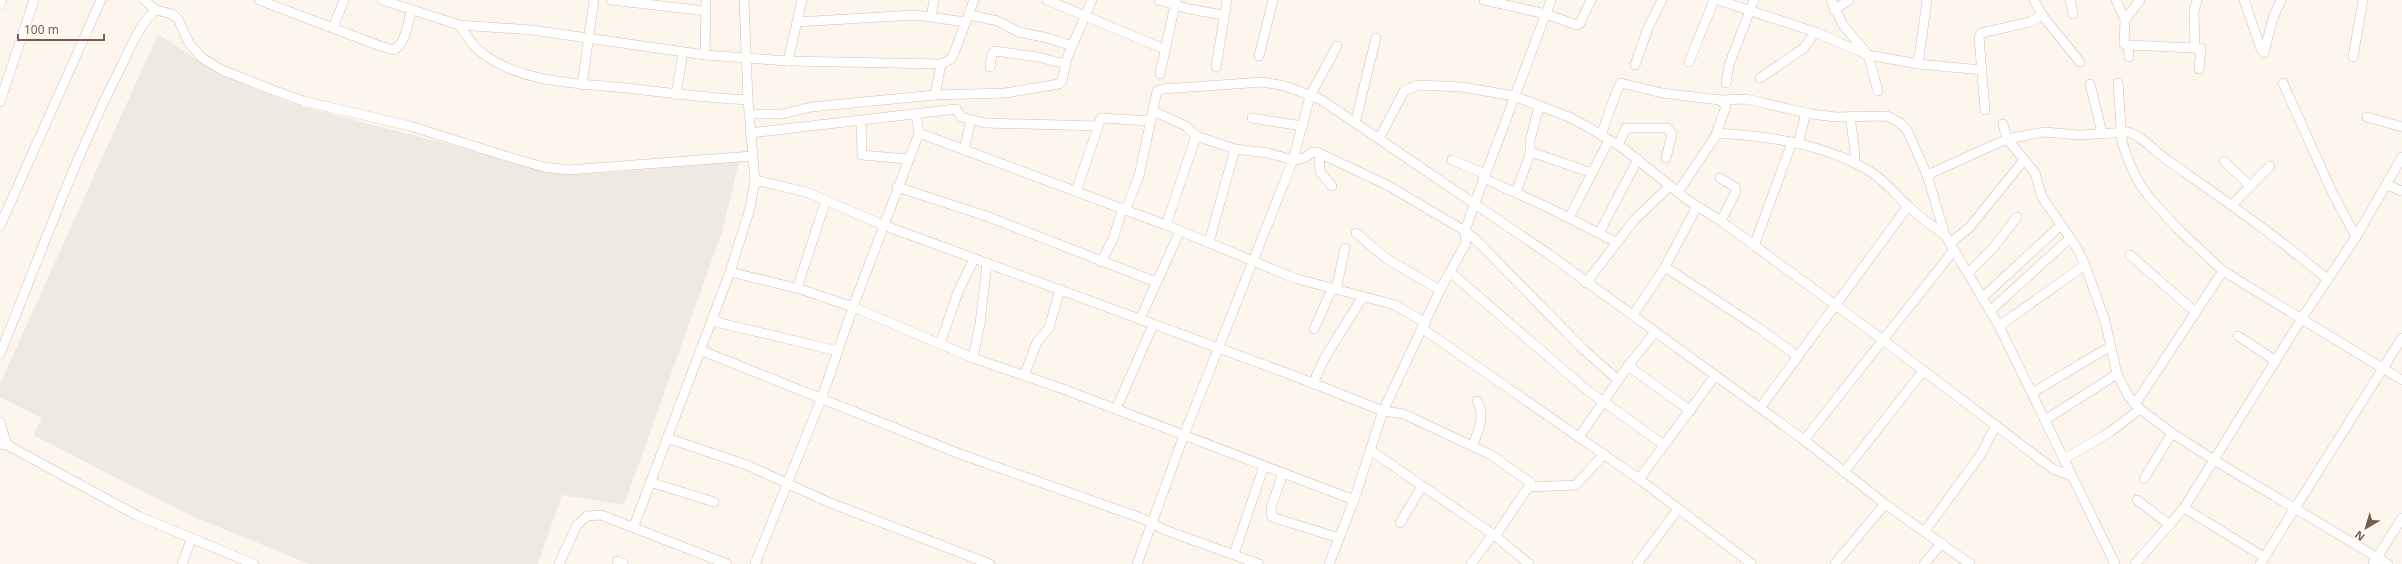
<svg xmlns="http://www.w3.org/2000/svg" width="2402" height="564" viewBox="0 0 2402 564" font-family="'Noto Sans',sans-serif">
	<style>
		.industrial { fill: #efe9e4 }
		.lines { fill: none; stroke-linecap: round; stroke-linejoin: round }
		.minor-casing { stroke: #d1beb0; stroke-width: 10 }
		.minor { stroke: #fff; stroke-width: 9 }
	</style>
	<rect width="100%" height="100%" fill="#fdf6ec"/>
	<path class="industrial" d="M 158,34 L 221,75 L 292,104 L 436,141 L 552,173 L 590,174 L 739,162 L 722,232 L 624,505 L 562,495 L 538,564 L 309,564 L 187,514 L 33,435 L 42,418 L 0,397 L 0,384 Z"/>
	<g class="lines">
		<defs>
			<g id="minor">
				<path d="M 144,0 L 156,10 L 172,14 L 178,19 L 189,43 L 202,58 L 222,70 L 270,89 L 303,101 L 410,126 L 512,158 L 544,167 L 568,170 L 752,156"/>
				<path d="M 259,0 L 380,46 L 394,50 C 406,43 408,23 411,11"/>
				<path d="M 382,0 L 459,25 L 532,30 L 705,55 L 788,61 L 941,64 L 951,59 L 954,53 L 974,0"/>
				<path d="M 611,0 L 706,11"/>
				<path d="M 1047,0 L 1164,49"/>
				<path d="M 1159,0 L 1189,9 L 1223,15"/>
				<path d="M 1484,0 L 1546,14 L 1577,25 L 1580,23 L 1591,0"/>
				<path d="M 1718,0 L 1815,32 L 1868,55 L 1918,64 L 1982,70"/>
				<path d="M 1831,0 L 1843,25 L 1868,55 L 1878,91"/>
				<path d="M 2034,0 L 2042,15 L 2080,62"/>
				<path d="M 2070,0 L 2073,14"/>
				<path d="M 2116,0 L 2125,20 L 2124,44 L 2128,45 L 2129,57"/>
				<path d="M 2244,0 L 2261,49 L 2264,53 L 2273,18 L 2281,0"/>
				<path d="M 0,5 L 2,0"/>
				<path d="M 1834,10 L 1849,0"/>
				<path d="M 969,15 L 998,21 L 1018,32 L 1048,38 L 1072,46"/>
				<path d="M 931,17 L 934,0"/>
				<path d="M 2125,20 L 2140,0"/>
				<path d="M 797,22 L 915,15 L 966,22"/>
				<path d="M 459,25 C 466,35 472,46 482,53 C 523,84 578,83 626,88 C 667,93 707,98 748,100"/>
				<path d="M 333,28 L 344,0"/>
				<path d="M 2128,45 L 2195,48 L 2194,11 L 2197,0"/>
				<path d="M 2195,48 L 2201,48 L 2199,69"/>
				<path d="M 705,55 L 706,0"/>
				<path d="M 1259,56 L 1273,0"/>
				<path d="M 2353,57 L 2363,0"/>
				<path d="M 788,61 L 802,0"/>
				<path d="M 1689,62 L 1714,0"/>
				<path d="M 1918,64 L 1927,0"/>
				<path d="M 1635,65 L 1648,28 L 1662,0"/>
				<path d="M 990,67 L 992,54 L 995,51 L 1038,57 L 1065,64"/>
				<path d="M 1216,67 L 1227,0"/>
				<path d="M 1160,74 L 1176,0"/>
				<path d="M 1760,78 L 1804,48 L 1815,32"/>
				<path d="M 1726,83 L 1729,65 L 1754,0"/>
				<path d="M 2118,83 L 2122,142 L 2129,162 L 2138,181 L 2149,197 L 2177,228 L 2223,271 L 2402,380"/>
				<path d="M 2283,83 L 2332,192 L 2356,237"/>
				<path d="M 2090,84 L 2102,133"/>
				<path d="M 582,85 L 594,0"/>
				<path d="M 676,95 L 683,52"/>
				<path d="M 935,95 L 941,64"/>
				<path d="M 1720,100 L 1746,99 L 1811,114 L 1836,117 L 1887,116 L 1900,123 L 1907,130 L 1927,175 L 1945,235 L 1999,326 L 2115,564"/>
				<path d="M 0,102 L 34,0"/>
				<path d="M 1985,110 L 1979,37 L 1981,33 L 2030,22 L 2042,15"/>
				<path d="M 1153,111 L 1186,126 L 1196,136 L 1235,149 L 1268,153 L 1293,160 L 1304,158 L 1313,152 L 1319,153 L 1389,186 L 1465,231 L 1475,239 L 1584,350 L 1618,380"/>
				<path d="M 749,114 L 782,114 L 811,107 L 935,95 L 1005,93 L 1059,84 L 1062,81 L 1067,58 L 1092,0"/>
				<path d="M 916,114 L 919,133 L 1166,225 L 1294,278 L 1395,305 L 1426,323"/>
				<path d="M 1850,116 L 1855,153 L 1854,163"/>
				<path d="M 2367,117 L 2402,127"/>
				<path d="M 1252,118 L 1302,126"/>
				<path d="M 861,121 L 862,155 L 907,159"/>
				<path d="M 1355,123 L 1376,38"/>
				<path d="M 2003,124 L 2007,139 L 2035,173 L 2042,197 L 2077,248 L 2085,265 L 2105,321 L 2117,374 L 2129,397 L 2140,409 L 2172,433 L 2214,460 L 2388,564"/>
				<path d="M 750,133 L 956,109 L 961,117 L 985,123 L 1097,126"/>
				<path d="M 1717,133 C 1769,136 1825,144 1871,172 C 1885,181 1895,194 1907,205 C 1918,216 1932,226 1945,235"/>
				<path d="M 1601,135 C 1605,125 1617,87 1621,83 L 1662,93 L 1720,100 L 1726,106 L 1715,137 L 1678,192"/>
				<path d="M 1379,139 L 1404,91 L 1418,85 L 1462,87 L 1514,96 L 1569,117 L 1588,127 L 1624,149 L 1689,201 L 1721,221 L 1883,340 L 2053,469 L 2069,475"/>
				<path d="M 1798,144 L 1806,113"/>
				<path d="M 1618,145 L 1626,128 L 1667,128 L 1672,134 L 1666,158"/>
				<path d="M 964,150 L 971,120"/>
				<path d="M 1319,153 L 1320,172 L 1332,186"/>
				<path d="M 1530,154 L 1530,141 L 1539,106"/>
				<path d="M 1452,160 L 1485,174"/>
				<path d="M 2224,161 L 2250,186"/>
				<path d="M 1927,175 L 2007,139 L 2044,132 L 2080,135 L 2128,132 C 2144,137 2156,153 2170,162 C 2224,200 2278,237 2328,280"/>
				<path d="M 1483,178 L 1547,207 L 1616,242"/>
				<path d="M 1720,178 L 1735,187 L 1736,191 L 1721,221"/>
				<path d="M 755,180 L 806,192 L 883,225 L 1292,375 L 1383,411 L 1404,414 L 1491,455 L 1531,483 L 1498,532 L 1491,537 L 1471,564"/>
				<path d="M 2387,185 L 2402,191"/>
				<path d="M 897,187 L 986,216 L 1156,282"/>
				<path d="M 1076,192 L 1101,118 L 1151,121"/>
				<path d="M 1516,192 L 1530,154 L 1534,153 L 1592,173"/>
				<path d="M 2232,205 L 2270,166"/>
				<path d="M 1126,209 L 1139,176 L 1157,91 L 1162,89 L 1263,82 L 1285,86 L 1320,99 L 1550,255 L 1804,440 L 1885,504 L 1970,564"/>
				<path d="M 1569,218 L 1609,140"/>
				<path d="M 1166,225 L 1196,136"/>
				<path d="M 0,226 L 101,0"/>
				<path d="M 1356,233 L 1387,259 L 1440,290"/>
				<path d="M 1599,233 L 1638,159"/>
				<path d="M 1209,242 L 1235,149"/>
				<path d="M 1950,243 L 1969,228 L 2024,160"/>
				<path d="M 1754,246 L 1792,142"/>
				<path d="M 2130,255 L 2194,311"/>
				<path d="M 1101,262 L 1113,239 L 1123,208"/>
				<path d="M 1665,267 L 1760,329 L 1797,356"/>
				<path d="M 730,272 L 800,289 L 853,307 L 973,358 L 1063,389 L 1354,500"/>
				<path d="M 1450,272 L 1587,390 L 1664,445"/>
				<path d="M 1968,273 L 1993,248 L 2017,217"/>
				<path d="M 1586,283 L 1635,219 L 1670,186"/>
				<path d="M 797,288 L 826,200"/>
				<path d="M 1336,290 L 1345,248"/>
				<path d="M 1982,298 L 2061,225"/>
				<path d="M 1990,311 L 2070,238"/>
				<path d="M 1633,315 L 1665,267 L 1697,206"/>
				<path d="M 1140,319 L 1180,231"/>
				<path d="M 712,321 L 838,351"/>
				<path d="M 1999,326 L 2085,265"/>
				<path d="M 1314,329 L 1332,289"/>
				<path d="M 1423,329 L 1639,479 L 1752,564"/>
				<path d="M 2238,336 L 2276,361"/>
				<path d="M 940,344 L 958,292 L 974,259"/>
				<path d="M 700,350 L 960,454 L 1141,518 L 1165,530 L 1259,564"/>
				<path d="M 0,354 C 39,259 73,161 120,69 C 130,49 139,24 156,10"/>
				<path d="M 973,358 L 980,324 L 987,263"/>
				<path d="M 1628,366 L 1691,411"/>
				<path d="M 1024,376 L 1037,342 L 1049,328 L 1060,289"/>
				<path d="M 1313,384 L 1324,359 L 1362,298"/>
				<path d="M 2032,393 L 2111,346"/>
				<path d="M 2135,404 L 2223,271"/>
				<path d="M 1760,408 L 1908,206"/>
				<path d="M 1116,409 L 1153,325"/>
				<path d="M 2045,420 L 2117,374"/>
				<path d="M 0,422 L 7,445"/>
				<path d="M 1579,437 L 1628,366 L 1655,332"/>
				<path d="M 667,438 L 747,465 L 828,502 L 990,564"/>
				<path d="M 1804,440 L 1954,250"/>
				<path d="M 0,444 L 7,445 L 138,516 L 254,564"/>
				<path d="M 1473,445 C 1478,430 1486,416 1477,401"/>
				<path d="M 1370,450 L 1494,535 L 1529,564"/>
				<path d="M 2064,459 L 2110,432 L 2140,409"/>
				<path d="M 1844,472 L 1923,371"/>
				<path d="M 1283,473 L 1271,508 L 1272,517 L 1339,538"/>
				<path d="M 1639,479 L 1715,376"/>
				<path d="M 2144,479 L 2172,433"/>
				<path d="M 650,482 L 714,502"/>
				<path d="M 1530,487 L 1576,485 L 1604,454"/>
				<path d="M 2137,500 L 2170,525"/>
				<path d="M 2184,508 L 2264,557"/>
				<path d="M 1400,523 L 1422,486"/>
				<path d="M 634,526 L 730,272 L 750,208 L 755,180 L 748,100 L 744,0"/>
				<path d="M 1925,531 L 1981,454 L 1996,425"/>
				<path d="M 1234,554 L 1264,466"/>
				<path d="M 617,561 L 624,564"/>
				<path d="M 182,564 L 191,540"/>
				<path d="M 559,564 L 577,525 L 587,516 L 601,515 L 727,564"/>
				<path d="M 755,564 L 822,397 L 853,307 L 919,133"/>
				<path d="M 1137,564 L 1184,435 L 1293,160 L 1310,96 L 1337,46"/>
				<path d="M 1329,564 L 1354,500 L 1383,411 L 1440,290 L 1466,243 L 1465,231 L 1474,205 L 1551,0"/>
				<path d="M 1637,564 L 1678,509"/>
				<path d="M 1835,564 L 1885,504"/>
				<path d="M 1924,564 L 1942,543"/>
				<path d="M 2135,564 L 2184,508 L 2302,318 L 2356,237 L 2402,157"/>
				<path d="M 2260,564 L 2402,338"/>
				<path d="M 2373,564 L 2402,518"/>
			</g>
		</defs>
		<use href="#minor" class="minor-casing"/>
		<use href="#minor" class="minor"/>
	</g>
	<g transform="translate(2366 528) rotate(218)" stroke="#fffaf3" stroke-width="3" paint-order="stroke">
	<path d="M0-3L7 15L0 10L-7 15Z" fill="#7a5c4d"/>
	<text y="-6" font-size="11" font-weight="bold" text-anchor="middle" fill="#7a5c4d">N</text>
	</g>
	<path d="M18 34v6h86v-6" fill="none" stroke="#7a5c4d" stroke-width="2"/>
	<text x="24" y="34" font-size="12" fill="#7a5c4d" stroke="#fffaf3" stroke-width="3" paint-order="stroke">100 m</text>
</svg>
